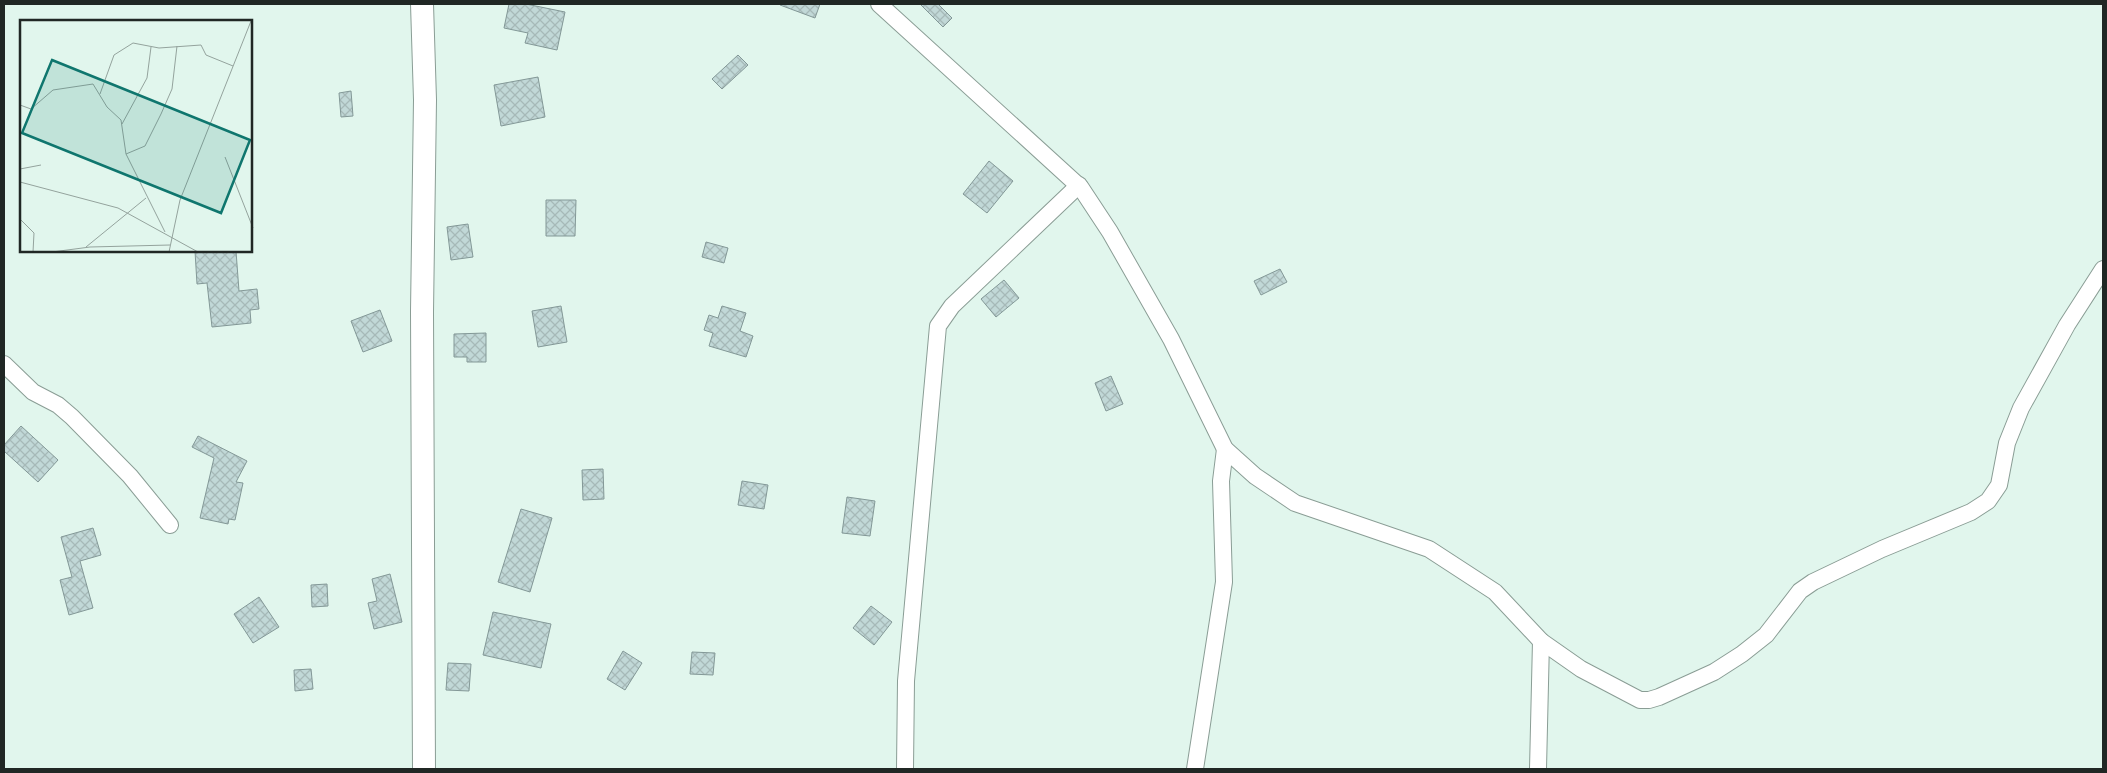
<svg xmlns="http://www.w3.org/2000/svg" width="2107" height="773" viewBox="0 0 2107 773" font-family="'Nunito Sans',sans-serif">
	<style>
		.building { fill: url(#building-cross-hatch); stroke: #839897 }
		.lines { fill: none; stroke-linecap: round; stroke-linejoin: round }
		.street-casing { stroke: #8a9d95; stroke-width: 18 }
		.secondary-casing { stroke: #8a9d95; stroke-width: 24 }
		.street { stroke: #fff; stroke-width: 16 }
		.secondary { stroke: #fff; stroke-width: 22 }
		.inset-road { fill: none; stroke: #94a39d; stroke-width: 1 }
		.view { fill: #0f766e; fill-opacity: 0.15; stroke: #0f766e; stroke-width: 2.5 }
		.inset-edge { fill: none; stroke: #202724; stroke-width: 2.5 }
	</style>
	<defs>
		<pattern id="building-cross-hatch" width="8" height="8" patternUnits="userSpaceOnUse" patternTransform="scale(1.25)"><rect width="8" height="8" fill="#c1d8d7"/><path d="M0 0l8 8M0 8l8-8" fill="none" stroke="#a6b9b8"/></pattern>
	</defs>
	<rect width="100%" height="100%" fill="#e1f6ed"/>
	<g class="building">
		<path d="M 509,4 L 526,4 L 565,12 L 557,50 L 525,43 L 528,33 L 504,28 Z"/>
		<path d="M 781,4 L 820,4 L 815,18 L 780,5 Z"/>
		<path d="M 920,4 L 938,4 L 952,18 L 943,27 Z"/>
		<path d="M 738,55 L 748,65 L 722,89 L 712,79 Z"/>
		<path d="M 538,77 L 545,117 L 501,126 L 494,85 Z"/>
		<path d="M 351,91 L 353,116 L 341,117 L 339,93 Z"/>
		<path d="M 989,161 L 1013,181 L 987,213 L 963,194 Z"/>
		<path d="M 546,200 L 576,200 L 575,236 L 546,236 Z"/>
		<path d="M 468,224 L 473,257 L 451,260 L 447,227 Z"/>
		<path d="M 706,242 L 728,248 L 724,263 L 702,257 Z"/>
		<path d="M 195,251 L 236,251 L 239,291 L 257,289 L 259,309 L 250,310 L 251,323 L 212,327 L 207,283 L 197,284 Z"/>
		<path d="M 1280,269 L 1287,282 L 1261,295 L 1254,281 Z"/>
		<path d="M 1004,280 L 1019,298 L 996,317 L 981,299 Z"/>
		<path d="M 561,306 L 567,342 L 538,347 L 532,311 Z"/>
		<path d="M 722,306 L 746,313 L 740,331 L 753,336 L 746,357 L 709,346 L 713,333 L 704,330 L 709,315 L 718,318 Z"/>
		<path d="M 380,310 L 392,341 L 363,352 L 351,321 Z"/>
		<path d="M 486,333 L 486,362 L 467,362 L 467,357 L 454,357 L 454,334 Z"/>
		<path d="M 1111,376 L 1123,404 L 1106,411 L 1095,383 Z"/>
		<path d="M 21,426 L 58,460 L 38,482 L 4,451 L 4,445 Z"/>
		<path d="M 198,436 L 247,461 L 236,482 L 243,483 L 235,520 L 229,519 L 228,524 L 200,518 L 214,458 L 192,447 Z"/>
		<path d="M 603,469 L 604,499 L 583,500 L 582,470 Z"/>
		<path d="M 742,481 L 768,485 L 764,509 L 738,505 Z"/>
		<path d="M 847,497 L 875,501 L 870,536 L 842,533 Z"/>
		<path d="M 521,509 L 552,518 L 530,592 L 498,582 Z"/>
		<path d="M 93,528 L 101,555 L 80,561 L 93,608 L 69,615 L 60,580 L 72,577 L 61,537 Z"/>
		<path d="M 390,574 L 402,622 L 374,629 L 368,603 L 377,601 L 372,579 Z"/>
		<path d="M 327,584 L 328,606 L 312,607 L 311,585 Z"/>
		<path d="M 259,597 L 279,627 L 253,643 L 234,614 Z"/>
		<path d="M 871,606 L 892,622 L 874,645 L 853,628 Z"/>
		<path d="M 493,612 L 551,624 L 541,668 L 483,655 Z"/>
		<path d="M 623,651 L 642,663 L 625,690 L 607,679 Z"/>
		<path d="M 692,652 L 715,653 L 713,675 L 690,674 Z"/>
		<path d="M 448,663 L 471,664 L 469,691 L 446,690 Z"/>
		<path d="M 311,669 L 313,689 L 295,691 L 294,670 Z"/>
	</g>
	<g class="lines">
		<defs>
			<g id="street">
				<path d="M 879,4 L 1081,188 L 1110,232 L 1171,339 L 1225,449 L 1255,476 L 1295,503 L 1429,549 L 1495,592 L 1541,641 L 1581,669 L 1640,700 L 1649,700 L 1659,697 L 1714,672 L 1742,654 L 1766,635 L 1800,591 L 1813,582 L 1882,549 L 1971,512 L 1988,501 L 1999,485 L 2007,443 L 2021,408 L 2067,325 L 2103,269"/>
				<path d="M 4,364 L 33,392 L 58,405 L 72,417 L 130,476 L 170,525"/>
				<path d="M 905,769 L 906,681 L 938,326 L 952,306 L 1079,185"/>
				<path d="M 1195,769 L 1224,582 L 1221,481 L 1225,449"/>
				<path d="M 1538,769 L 1541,641"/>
			</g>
			<path id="secondary" d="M 422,4 L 425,100 L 422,312 L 424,769"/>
		</defs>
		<use href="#street" class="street-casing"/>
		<use href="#secondary" class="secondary-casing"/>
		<use href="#street" class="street"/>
		<use href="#secondary" class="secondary"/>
	</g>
	<g transform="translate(20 20)">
		<rect width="232" height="232" fill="#e1f6ed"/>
		<path class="inset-road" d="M 80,74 L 94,35 L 113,23 L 139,28 L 181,25 L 186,35 L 213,46M 0,85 L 11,89 L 33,70 L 73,64 L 87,87 L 101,100 L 106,134 L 145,212M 102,104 L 127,58 L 131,27M 106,134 L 125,126 L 141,94 L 152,69 L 157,26M 205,137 L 233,208M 0,149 L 21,145M 0,162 L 98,188 L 178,232M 0,199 L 14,213 L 13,232M 66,227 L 126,178M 32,232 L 70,227 L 150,225M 149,232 L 160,180 L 231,1"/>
		<path class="view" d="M 32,40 L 230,120 L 201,193 L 2,113 Z"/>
		<rect width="232" height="232" class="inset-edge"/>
	</g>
	<rect width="2107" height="773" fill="none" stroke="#202724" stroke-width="10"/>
</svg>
